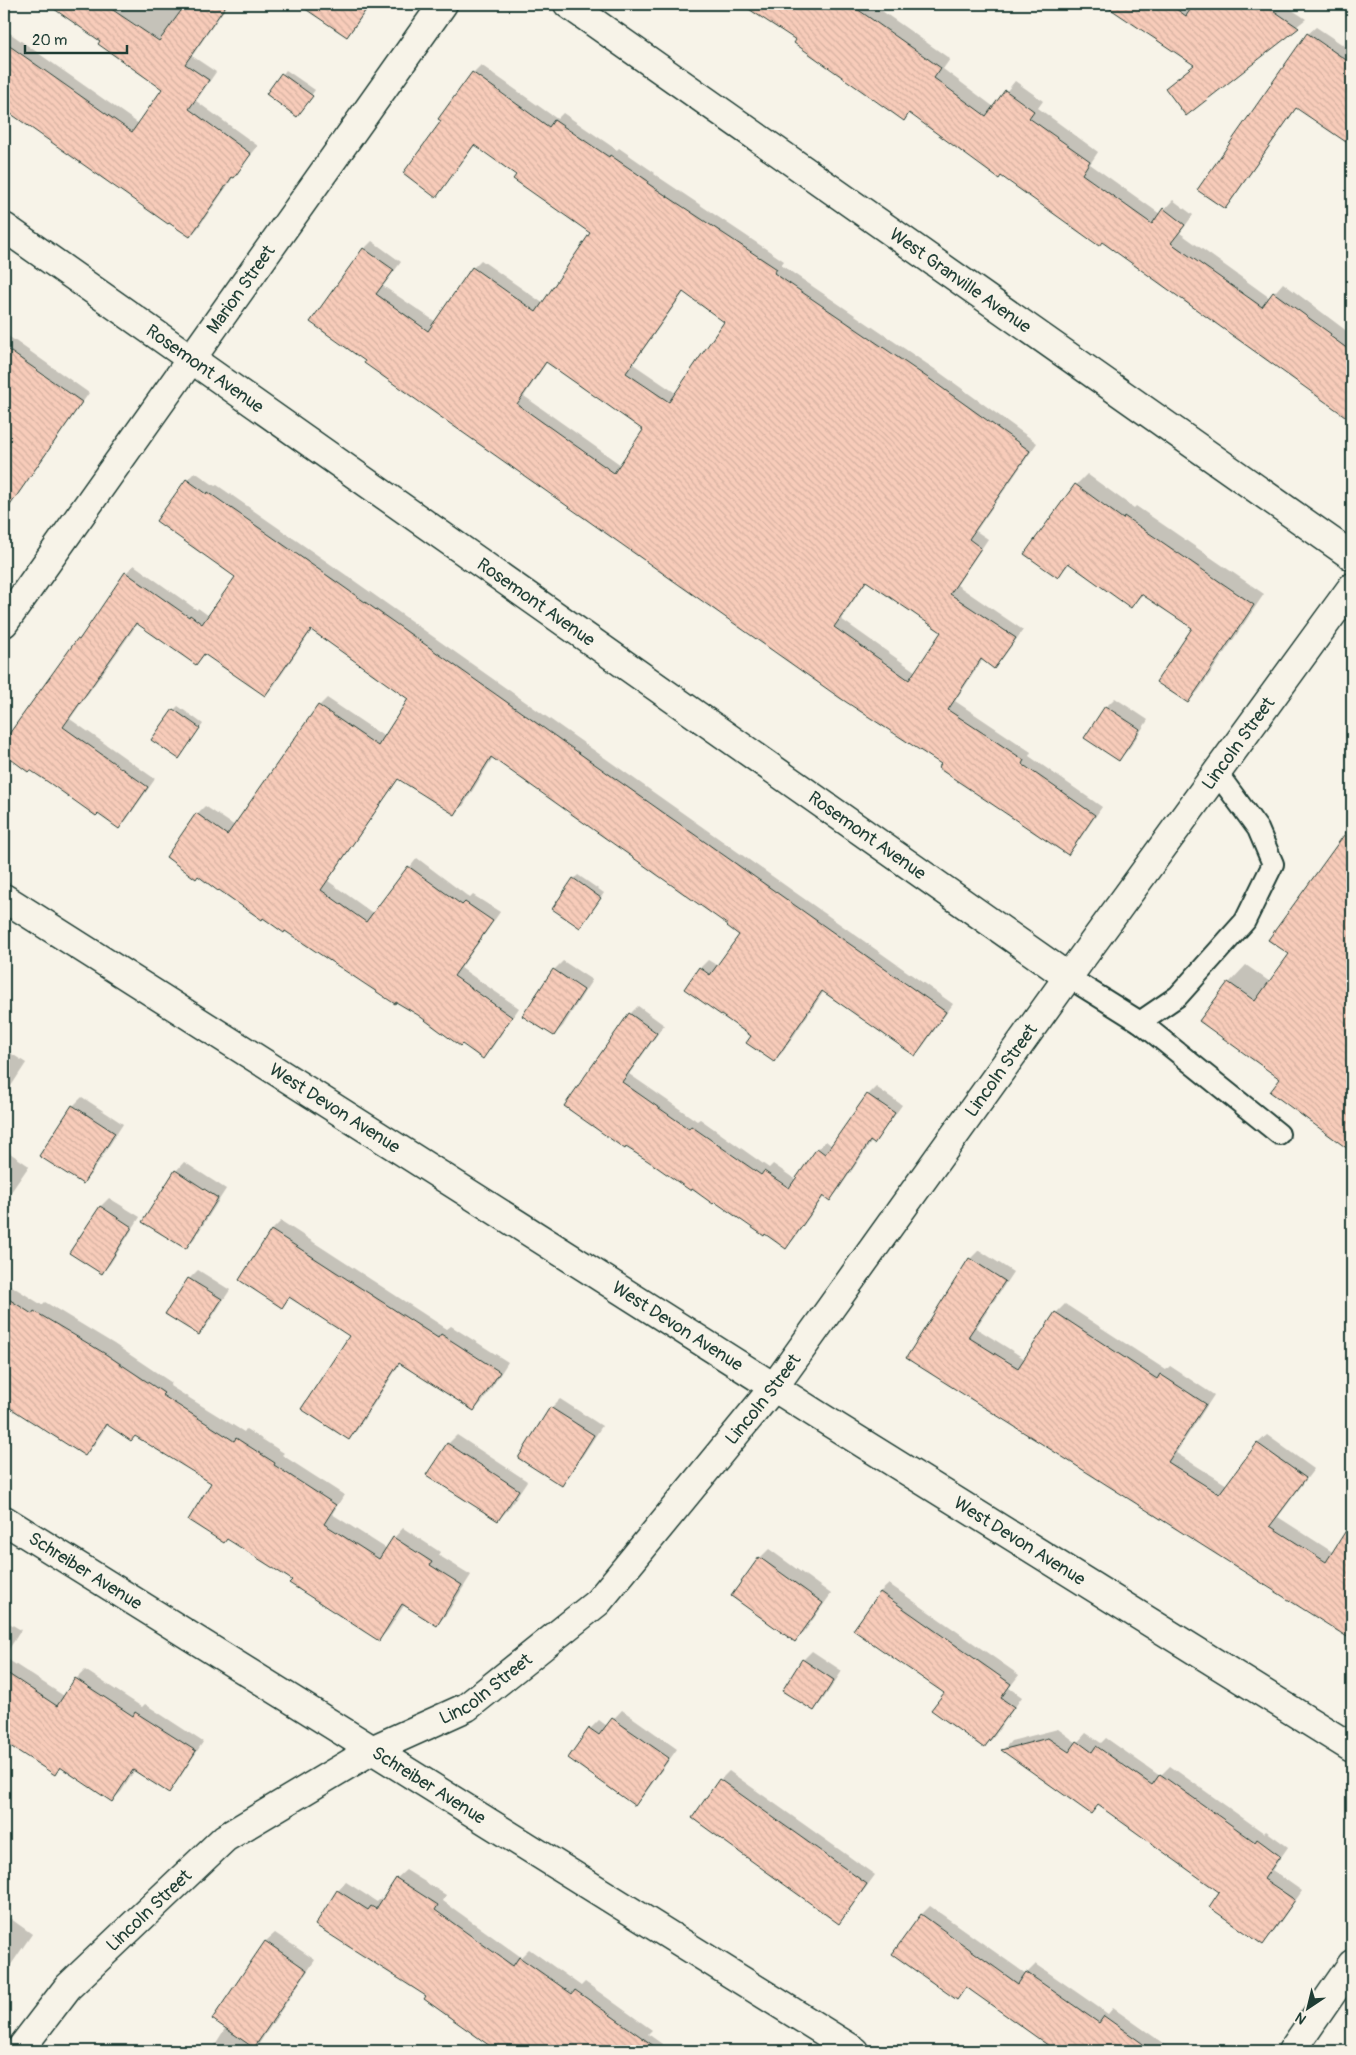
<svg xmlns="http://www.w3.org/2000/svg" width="1356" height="2055" viewBox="0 0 1356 2055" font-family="Pangolin,sans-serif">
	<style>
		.shadow { fill: #0003; fill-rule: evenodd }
		.building { fill: url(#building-back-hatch); stroke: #1f3d34; fill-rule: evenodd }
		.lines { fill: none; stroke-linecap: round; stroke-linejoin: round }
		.lane-casing { stroke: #1f3d34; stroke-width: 24 }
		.street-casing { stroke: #1f3d34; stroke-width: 31 }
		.lane { stroke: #f7f3e8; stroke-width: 20 }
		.street { stroke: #f7f3e8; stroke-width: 28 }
		.labels { text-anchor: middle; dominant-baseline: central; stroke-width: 5; stroke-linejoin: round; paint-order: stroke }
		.street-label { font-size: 18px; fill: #1f3d34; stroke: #f7f3e8 }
	</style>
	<defs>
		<pattern id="building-back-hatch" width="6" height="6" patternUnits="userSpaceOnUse" patternTransform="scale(1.25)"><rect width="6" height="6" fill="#f8ccba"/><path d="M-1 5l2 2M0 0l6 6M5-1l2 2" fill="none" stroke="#d4b0a0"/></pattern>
	</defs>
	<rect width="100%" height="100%" fill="#f7f3e8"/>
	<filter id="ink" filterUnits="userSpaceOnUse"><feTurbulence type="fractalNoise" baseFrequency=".02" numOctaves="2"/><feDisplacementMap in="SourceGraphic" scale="10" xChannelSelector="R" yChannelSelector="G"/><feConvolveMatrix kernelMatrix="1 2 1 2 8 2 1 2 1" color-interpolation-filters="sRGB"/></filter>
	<g filter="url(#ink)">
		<g class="shadow">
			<path d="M 51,4 L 228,4 L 192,56 L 216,72 L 196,101 L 258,146 L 234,176 L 198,228 L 190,236 L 138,202 L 4,106 L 4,29 L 139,124 L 164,89 Z"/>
			<path d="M 301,4 L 371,4 L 354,28 L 347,35 Z"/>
			<path d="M 743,4 L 872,4 L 950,59 L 943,69 L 994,107 L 1015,81 L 1043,101 L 1038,108 L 1098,152 L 1090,164 L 1160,214 L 1173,200 L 1193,215 L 1180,233 L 1270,298 L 1283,283 L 1352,335 L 1352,420 L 1103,241 L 910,113 L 903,119 L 798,40 Z"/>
			<path d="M 1139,4 L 1283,4 L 1306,19 L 1186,114 L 1166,88 L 1195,64 L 1128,20 Z"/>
			<path d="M 1316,27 L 1352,51 L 1352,145 L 1297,107 L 1232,200 L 1225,208 L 1308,34 Z"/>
			<path d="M 481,65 L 557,119 L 563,113 L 617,150 L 619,148 L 655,173 L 654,174 L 784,261 L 781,265 L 939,372 L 1037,443 L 976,531 L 988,539 L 957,585 L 1023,630 L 1002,659 L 994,667 L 983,659 L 955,701 L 1031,752 L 1029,756 L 1102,807 L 1075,846 L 1068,854 L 943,763 L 366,362 L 364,249 L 372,241 L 401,262 L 383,286 L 436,322 L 473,268 L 481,260 L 544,304 L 592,233 L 518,174 L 476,144 L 435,196 L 443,121 L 473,73 ZM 684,292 L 726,321 L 677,394 L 633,364 ZM 547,362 L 645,430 L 621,465 L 524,396 ZM 867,581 L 942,631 L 916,672 L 841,619 Z"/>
			<path d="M 286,70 L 315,90 L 299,112 L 268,94 Z"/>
			<path d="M 4,333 L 89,393 L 17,496 L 9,504 L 4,500 L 4,447 L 6,444 L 4,443 Z"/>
			<path d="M 195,472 L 215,486 L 217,485 L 346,575 L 953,1004 L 923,1046 L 915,1054 L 824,991 L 782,1053 L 774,1060 L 753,1035 L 686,989 L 700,968 L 708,960 L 718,966 L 740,935 L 730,924 L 493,757 L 463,806 L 455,814 L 399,778 L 328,881 L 374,914 L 417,858 L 470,898 L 473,895 L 500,912 L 461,968 L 519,1008 L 491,1049 L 483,1057 L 286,929 L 167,856 L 197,814 L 205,806 L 235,826 L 319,706 L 327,698 L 385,737 L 410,698 L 312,630 L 273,687 L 265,695 L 206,653 L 196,664 L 138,623 L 70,719 L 155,779 L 127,819 L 119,827 L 4,753 L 4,743 L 78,640 L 86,632 L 126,573 L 134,565 L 197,610 L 198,608 L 209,616 L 237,576 L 187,480 Z"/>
			<path d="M 1087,474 L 1134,508 L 1136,506 L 1264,594 L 1199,690 L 1188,702 L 1193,628 L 1143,594 L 1131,606 L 1070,563 L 1058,576 L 1076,485 Z"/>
			<path d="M 1115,698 L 1148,720 L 1128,750 L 1119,759 L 1106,707 Z"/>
			<path d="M 178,706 L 203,724 L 179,757 L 174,710 Z"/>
			<path d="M 1352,826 L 1352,1151 L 1272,1092 L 1281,1079 L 1229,983 L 1246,965 L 1270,982 L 1290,954 L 1270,940 Z"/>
			<path d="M 578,875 L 604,893 L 580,927 L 574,879 Z"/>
			<path d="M 563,961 L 592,980 L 563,1026 L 554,1035 L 554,970 Z"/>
			<path d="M 638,1006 L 664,1025 L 629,1074 L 697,1121 L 700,1119 L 769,1168 L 773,1164 L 796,1180 L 818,1149 L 826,1141 L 832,1146 L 868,1095 L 876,1087 L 902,1105 L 881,1134 L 874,1142 L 872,1141 L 837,1192 L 830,1199 L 824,1196 L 794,1239 L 786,1247 L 566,1106 L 630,1014 Z"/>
			<path d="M 4,1049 L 26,1063 L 4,1097 Z"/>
			<path d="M 82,1097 L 123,1124 L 91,1174 L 82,1183 L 73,1106 Z"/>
			<path d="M 4,1149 L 29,1166 L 4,1202 Z"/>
			<path d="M 184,1162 L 226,1189 L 194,1239 L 185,1248 L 176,1171 Z"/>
			<path d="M 109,1198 L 140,1217 L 110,1264 L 101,1273 L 101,1206 Z"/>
			<path d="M 281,1221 L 447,1329 L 451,1326 L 508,1362 L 483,1401 L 474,1410 L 401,1362 L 357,1430 L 348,1439 L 351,1336 L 291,1297 L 282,1306 L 240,1280 L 272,1230 Z"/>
			<path d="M 979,1250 L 1013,1272 L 976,1328 L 1025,1359 L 1056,1313 L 1065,1304 L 1166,1370 L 1170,1366 L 1214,1395 L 1176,1453 L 1227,1485 L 1258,1443 L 1267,1435 L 1314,1469 L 1278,1517 L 1334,1553 L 1352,1524 L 1352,1639 L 908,1357 L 970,1259 Z"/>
			<path d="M 198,1270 L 230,1290 L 207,1325 L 198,1334 L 189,1279 Z"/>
			<path d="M 10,1285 L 42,1305 L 45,1302 L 114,1344 L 172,1383 L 170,1386 L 244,1432 L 246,1429 L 284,1453 L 282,1455 L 344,1495 L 332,1514 L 387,1549 L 394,1538 L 403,1528 L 440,1552 L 438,1555 L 471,1575 L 446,1615 L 437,1624 L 405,1604 L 388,1630 L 379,1640 L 293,1579 L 213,1483 L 136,1435 L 108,1424 L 94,1445 L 84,1454 L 4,1403 L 4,1367 L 11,1355 L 4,1351 L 4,1291 Z"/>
			<path d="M 560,1399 L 602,1426 L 570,1475 L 561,1484 L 520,1457 L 551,1408 Z"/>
			<path d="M 457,1435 L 527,1481 L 507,1511 L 498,1520 L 448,1444 Z"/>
			<path d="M 769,1549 L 831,1594 L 804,1632 L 795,1641 L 760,1558 Z"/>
			<path d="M 889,1584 L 1019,1675 L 1009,1688 L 1022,1697 L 993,1738 L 984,1747 L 946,1692 L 880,1592 Z"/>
			<path d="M 4,1620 L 21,1630 L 4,1657 L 64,1696 L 76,1679 L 85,1670 L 142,1707 L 145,1704 L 203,1742 L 177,1782 L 168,1791 L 135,1770 L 121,1792 L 112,1800 L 62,1767 L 55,1774 L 4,1740 Z"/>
			<path d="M 812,1651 L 842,1671 L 822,1701 L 814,1710 L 803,1660 Z"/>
			<path d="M 622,1710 L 677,1749 L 644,1795 L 635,1804 L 590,1729 L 599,1720 L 607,1726 Z"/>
			<path d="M 1058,1729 L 1077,1743 L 1086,1733 L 1101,1743 L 1106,1738 L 1160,1776 L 1170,1766 L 1264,1833 L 1266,1831 L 1288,1847 L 1272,1870 L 1302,1891 L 1272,1934 L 1263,1943 L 1221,1891 L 1099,1804 L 1091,1812 L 1003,1750 L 1011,1741 Z"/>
			<path d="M 729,1771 L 875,1875 L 847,1913 L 838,1922 L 693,1818 L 720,1780 Z"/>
			<path d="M 406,1870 L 446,1895 L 443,1901 L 521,1957 L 529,1949 L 581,1986 L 585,1982 L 652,2030 L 648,2034 L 672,2051 L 498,2051 L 426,1998 L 428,1996 L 338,1891 L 346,1882 L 377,1902 L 381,1898 L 383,1900 L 397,1878 Z"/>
			<path d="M 930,1906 L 1026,1974 L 1036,1964 L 1108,2014 L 1113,2008 L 1174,2051 L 1072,2051 L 1069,2049 L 1067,2051 L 1058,2051 L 967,1987 L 957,1998 L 921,1915 Z"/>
			<path d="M 4,1914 L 32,1934 L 4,1975 Z"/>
			<path d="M 275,1933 L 315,1960 L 254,2051 L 211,2051 L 226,2027 L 213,2018 L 266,1941 Z"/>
		</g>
		<g class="building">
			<path d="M 47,4 L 104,4 L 159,41 L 186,4 L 227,4 L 185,64 L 209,80 L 189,109 L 251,154 L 234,178 L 232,177 L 190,237 L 169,223 L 168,224 L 4,109 L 4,42 L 132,132 L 162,89 L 98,44 L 100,41 Z"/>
			<path d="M 298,4 L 370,4 L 347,37 Z"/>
			<path d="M 741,4 L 850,4 L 941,68 L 934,78 L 986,116 L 1005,90 L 1034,111 L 1029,118 L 1090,161 L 1082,174 L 1152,224 L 1163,208 L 1185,225 L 1171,243 L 1262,307 L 1273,292 L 1331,334 L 1330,336 L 1352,352 L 1352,421 L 1102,242 L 1099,246 L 1001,176 L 999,179 L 909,113 L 904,121 L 794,43 L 796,40 Z"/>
			<path d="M 1103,4 L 1169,4 L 1186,16 L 1194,4 L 1264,4 L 1299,28 L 1186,116 L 1165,88 L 1194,65 Z"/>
			<path d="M 1307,33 L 1352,64 L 1352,146 L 1296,108 L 1225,209 L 1197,190 Z"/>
			<path d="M 472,72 L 549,127 L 554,120 L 609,157 L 610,155 L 648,181 L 647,183 L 777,269 L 774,273 L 931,380 L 1030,451 L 969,539 L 981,548 L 950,594 L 1016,638 L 994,669 L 981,659 L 948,710 L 1024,760 L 1022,764 L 1095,815 L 1068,855 L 938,768 L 941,764 L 840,698 L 364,363 L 365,361 L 310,322 L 363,248 L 394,270 L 376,294 L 428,331 L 472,267 L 536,312 L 590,233 L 513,179 L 516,175 L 474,145 L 436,198 L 403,173 L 441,121 L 438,119 ZM 683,292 L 724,322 L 669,402 L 626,373 ZM 546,362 L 643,430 L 614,473 L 517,404 ZM 866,581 L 941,632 L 909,680 L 834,627 Z"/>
			<path d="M 281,73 L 313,96 L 297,117 L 266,94 Z"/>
			<path d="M 4,347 L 82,402 L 4,514 Z"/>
			<path d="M 186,479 L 207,494 L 208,492 L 338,583 L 946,1012 L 915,1056 L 822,991 L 774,1062 L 746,1043 L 751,1036 L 684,989 L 699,967 L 710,975 L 739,935 L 727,926 L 728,925 L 491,757 L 455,815 L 398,779 L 321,890 L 366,922 L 408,866 L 462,905 L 465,902 L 493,921 L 454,976 L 512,1017 L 483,1059 L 462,1044 L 460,1046 L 418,1015 L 396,1002 L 395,1004 L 285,931 L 284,933 L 263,918 L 262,920 L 219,890 L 218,891 L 198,876 L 196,879 L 166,857 L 196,813 L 227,835 L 318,705 L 378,746 L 408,699 L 311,630 L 265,696 L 204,654 L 196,665 L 136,623 L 63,727 L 148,787 L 119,829 L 98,814 L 96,816 L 51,784 L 30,770 L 28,772 L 4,754 L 4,741 L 77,639 L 79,640 L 125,572 L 189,617 L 190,615 L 202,624 L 235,577 L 156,521 Z"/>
			<path d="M 1075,484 L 1123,519 L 1124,516 L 1254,605 L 1188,703 L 1156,682 L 1192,628 L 1141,594 L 1131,608 L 1068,563 L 1058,578 L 1024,554 Z"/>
			<path d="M 1105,706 L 1140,729 L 1119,761 L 1084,738 Z"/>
			<path d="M 173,709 L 200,728 L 179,759 L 151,740 Z"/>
			<path d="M 1352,824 L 1352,1152 L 1270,1092 L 1280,1079 L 1199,1021 L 1228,982 L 1255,1001 L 1289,954 L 1268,940 Z"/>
			<path d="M 573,878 L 601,898 L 580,928 L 552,909 Z"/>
			<path d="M 553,969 L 584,990 L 554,1036 L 522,1016 Z"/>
			<path d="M 629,1013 L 657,1033 L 622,1082 L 689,1129 L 691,1126 L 761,1175 L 764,1171 L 789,1188 L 817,1148 L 825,1154 L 867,1094 L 895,1113 L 874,1144 L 870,1141 L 830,1201 L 823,1196 L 786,1249 L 765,1234 L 764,1236 L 715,1202 L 713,1204 L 692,1189 L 691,1191 L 648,1161 L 626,1147 L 625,1149 L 564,1106 Z"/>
			<path d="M 72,1105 L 115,1133 L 83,1184 L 39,1156 Z"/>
			<path d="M 175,1170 L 218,1198 L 186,1249 L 142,1222 Z"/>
			<path d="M 100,1206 L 132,1227 L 102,1274 L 69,1253 Z"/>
			<path d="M 271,1230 L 438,1338 L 441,1334 L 500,1372 L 474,1411 L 399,1363 L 349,1440 L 301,1409 L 349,1336 L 289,1297 L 282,1308 L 239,1280 Z"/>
			<path d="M 969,1258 L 1005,1281 L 968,1337 L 1018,1368 L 1055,1312 L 1157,1379 L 1160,1374 L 1206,1404 L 1168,1462 L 1219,1494 L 1257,1443 L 1306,1478 L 1270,1526 L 1326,1562 L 1352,1521 L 1352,1640 L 906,1358 Z"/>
			<path d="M 188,1278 L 222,1299 L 199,1335 L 165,1314 Z"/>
			<path d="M 4,1296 L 32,1314 L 34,1311 L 104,1353 L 164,1393 L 162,1395 L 234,1441 L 236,1438 L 275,1463 L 274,1465 L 336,1505 L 324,1524 L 379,1559 L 393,1537 L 432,1562 L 430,1565 L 462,1585 L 437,1626 L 402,1604 L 379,1641 L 289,1583 L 292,1580 L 227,1539 L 224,1543 L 188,1520 L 211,1483 L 135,1436 L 131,1441 L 106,1424 L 85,1456 L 4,1404 Z"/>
			<path d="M 550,1407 L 594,1435 L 562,1486 L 518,1458 Z"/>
			<path d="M 447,1443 L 519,1490 L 498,1521 L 426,1475 Z"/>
			<path d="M 759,1557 L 823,1603 L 795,1642 L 731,1596 Z"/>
			<path d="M 880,1592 L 1011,1684 L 1001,1698 L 1014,1707 L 984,1748 L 931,1710 L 944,1693 L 853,1630 Z"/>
			<path d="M 802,1659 L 834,1680 L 814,1711 L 782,1691 Z"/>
			<path d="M 4,1671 L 57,1706 L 75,1678 L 133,1716 L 135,1712 L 196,1751 L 169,1793 L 133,1770 L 112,1802 L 60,1767 L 55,1775 L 4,1742 Z"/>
			<path d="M 612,1718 L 669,1758 L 635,1806 L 568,1758 L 589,1728 L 599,1735 Z"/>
			<path d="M 1048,1738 L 1069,1752 L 1077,1741 L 1092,1752 L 1096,1746 L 1152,1785 L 1160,1774 L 1255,1842 L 1257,1839 L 1280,1856 L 1264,1879 L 1295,1900 L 1263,1945 L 1209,1907 L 1219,1892 L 1098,1805 L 1091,1814 L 1001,1750 Z"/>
			<path d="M 719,1779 L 867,1884 L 839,1924 L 692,1818 Z"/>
			<path d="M 396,1878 L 438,1905 L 435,1910 L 513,1966 L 519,1957 L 572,1994 L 575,1990 L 661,2051 L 497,2051 L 424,1999 L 426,1996 L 315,1925 L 337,1890 L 368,1910 L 371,1906 L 376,1909 Z"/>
			<path d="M 921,1914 L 1018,1984 L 1026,1972 L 1099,2023 L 1104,2016 L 1153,2051 L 1056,2051 L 966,1987 L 957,2000 L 892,1954 Z"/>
			<path d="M 265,1941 L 307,1970 L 254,2048 L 212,2019 Z"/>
		</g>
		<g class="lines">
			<defs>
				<g id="lane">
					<path d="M 1068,977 L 1140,1022 L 1178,996 L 1245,921 L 1273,864 L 1258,829 L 1217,773"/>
					<path d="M 1140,1022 L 1279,1134"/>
				</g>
				<g id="street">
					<path id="s1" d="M 568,4 L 1352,556"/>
					<path id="s2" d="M 4,227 L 1068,977"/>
					<path id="s3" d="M 4,623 L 443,4"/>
					<path id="s4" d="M 4,898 L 816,1414 L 1352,1748"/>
					<path id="s5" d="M 4,1520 L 855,2051"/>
					<path id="s6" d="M 19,2051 L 68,1987 L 225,1838 L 374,1749 L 467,1707 L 598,1602 L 774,1387 L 1068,977 L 1352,587"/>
					<path d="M 1292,2051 L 1352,1964"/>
				</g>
			</defs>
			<use href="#lane" class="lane-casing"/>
			<use href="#street" class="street-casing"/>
			<use href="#lane" class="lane"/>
			<use href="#street" class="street"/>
		</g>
	</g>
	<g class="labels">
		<g class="street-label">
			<text stroke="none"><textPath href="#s1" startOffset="480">West Granville Avenue</textPath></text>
			<text stroke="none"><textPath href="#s3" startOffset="409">Marion Street</textPath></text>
			<text stroke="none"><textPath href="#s2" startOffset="246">Rosemont Avenue</textPath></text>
			<text stroke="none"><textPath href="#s2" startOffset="651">Rosemont Avenue</textPath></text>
			<text stroke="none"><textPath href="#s6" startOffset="1812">Lincoln Street</textPath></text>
			<text stroke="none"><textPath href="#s2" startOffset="1056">Rosemont Avenue</textPath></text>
			<text stroke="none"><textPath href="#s6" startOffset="1408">Lincoln Street</textPath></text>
			<text stroke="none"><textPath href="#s4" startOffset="392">West Devon Avenue</textPath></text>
			<text stroke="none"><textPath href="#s4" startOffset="798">West Devon Avenue</textPath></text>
			<text stroke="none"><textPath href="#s6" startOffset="1002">Lincoln Street</textPath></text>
			<text stroke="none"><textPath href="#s4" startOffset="1202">West Devon Avenue</textPath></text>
			<text stroke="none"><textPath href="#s5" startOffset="96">Schreiber Avenue</textPath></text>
			<text stroke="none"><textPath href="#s6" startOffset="598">Lincoln Street</textPath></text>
			<text stroke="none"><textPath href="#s5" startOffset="501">Schreiber Avenue</textPath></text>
			<text stroke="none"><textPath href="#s6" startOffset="192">Lincoln Street</textPath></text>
		</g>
	</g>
	<rect width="1356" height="2055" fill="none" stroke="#f7f3e8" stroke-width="20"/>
	<rect x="10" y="10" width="1336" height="2035" fill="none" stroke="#1f3d34" stroke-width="2" filter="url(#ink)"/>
	<g transform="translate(1308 2008) rotate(215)" stroke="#f7f3e8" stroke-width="4" paint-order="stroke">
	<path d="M0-4L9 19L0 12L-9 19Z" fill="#1f3d34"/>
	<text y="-8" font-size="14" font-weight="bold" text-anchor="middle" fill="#1f3d34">N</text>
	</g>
	<path d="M25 45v8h102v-8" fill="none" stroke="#1f3d34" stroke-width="2.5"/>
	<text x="32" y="45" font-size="15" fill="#1f3d34" stroke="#f7f3e8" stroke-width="4" paint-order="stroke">20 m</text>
</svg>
